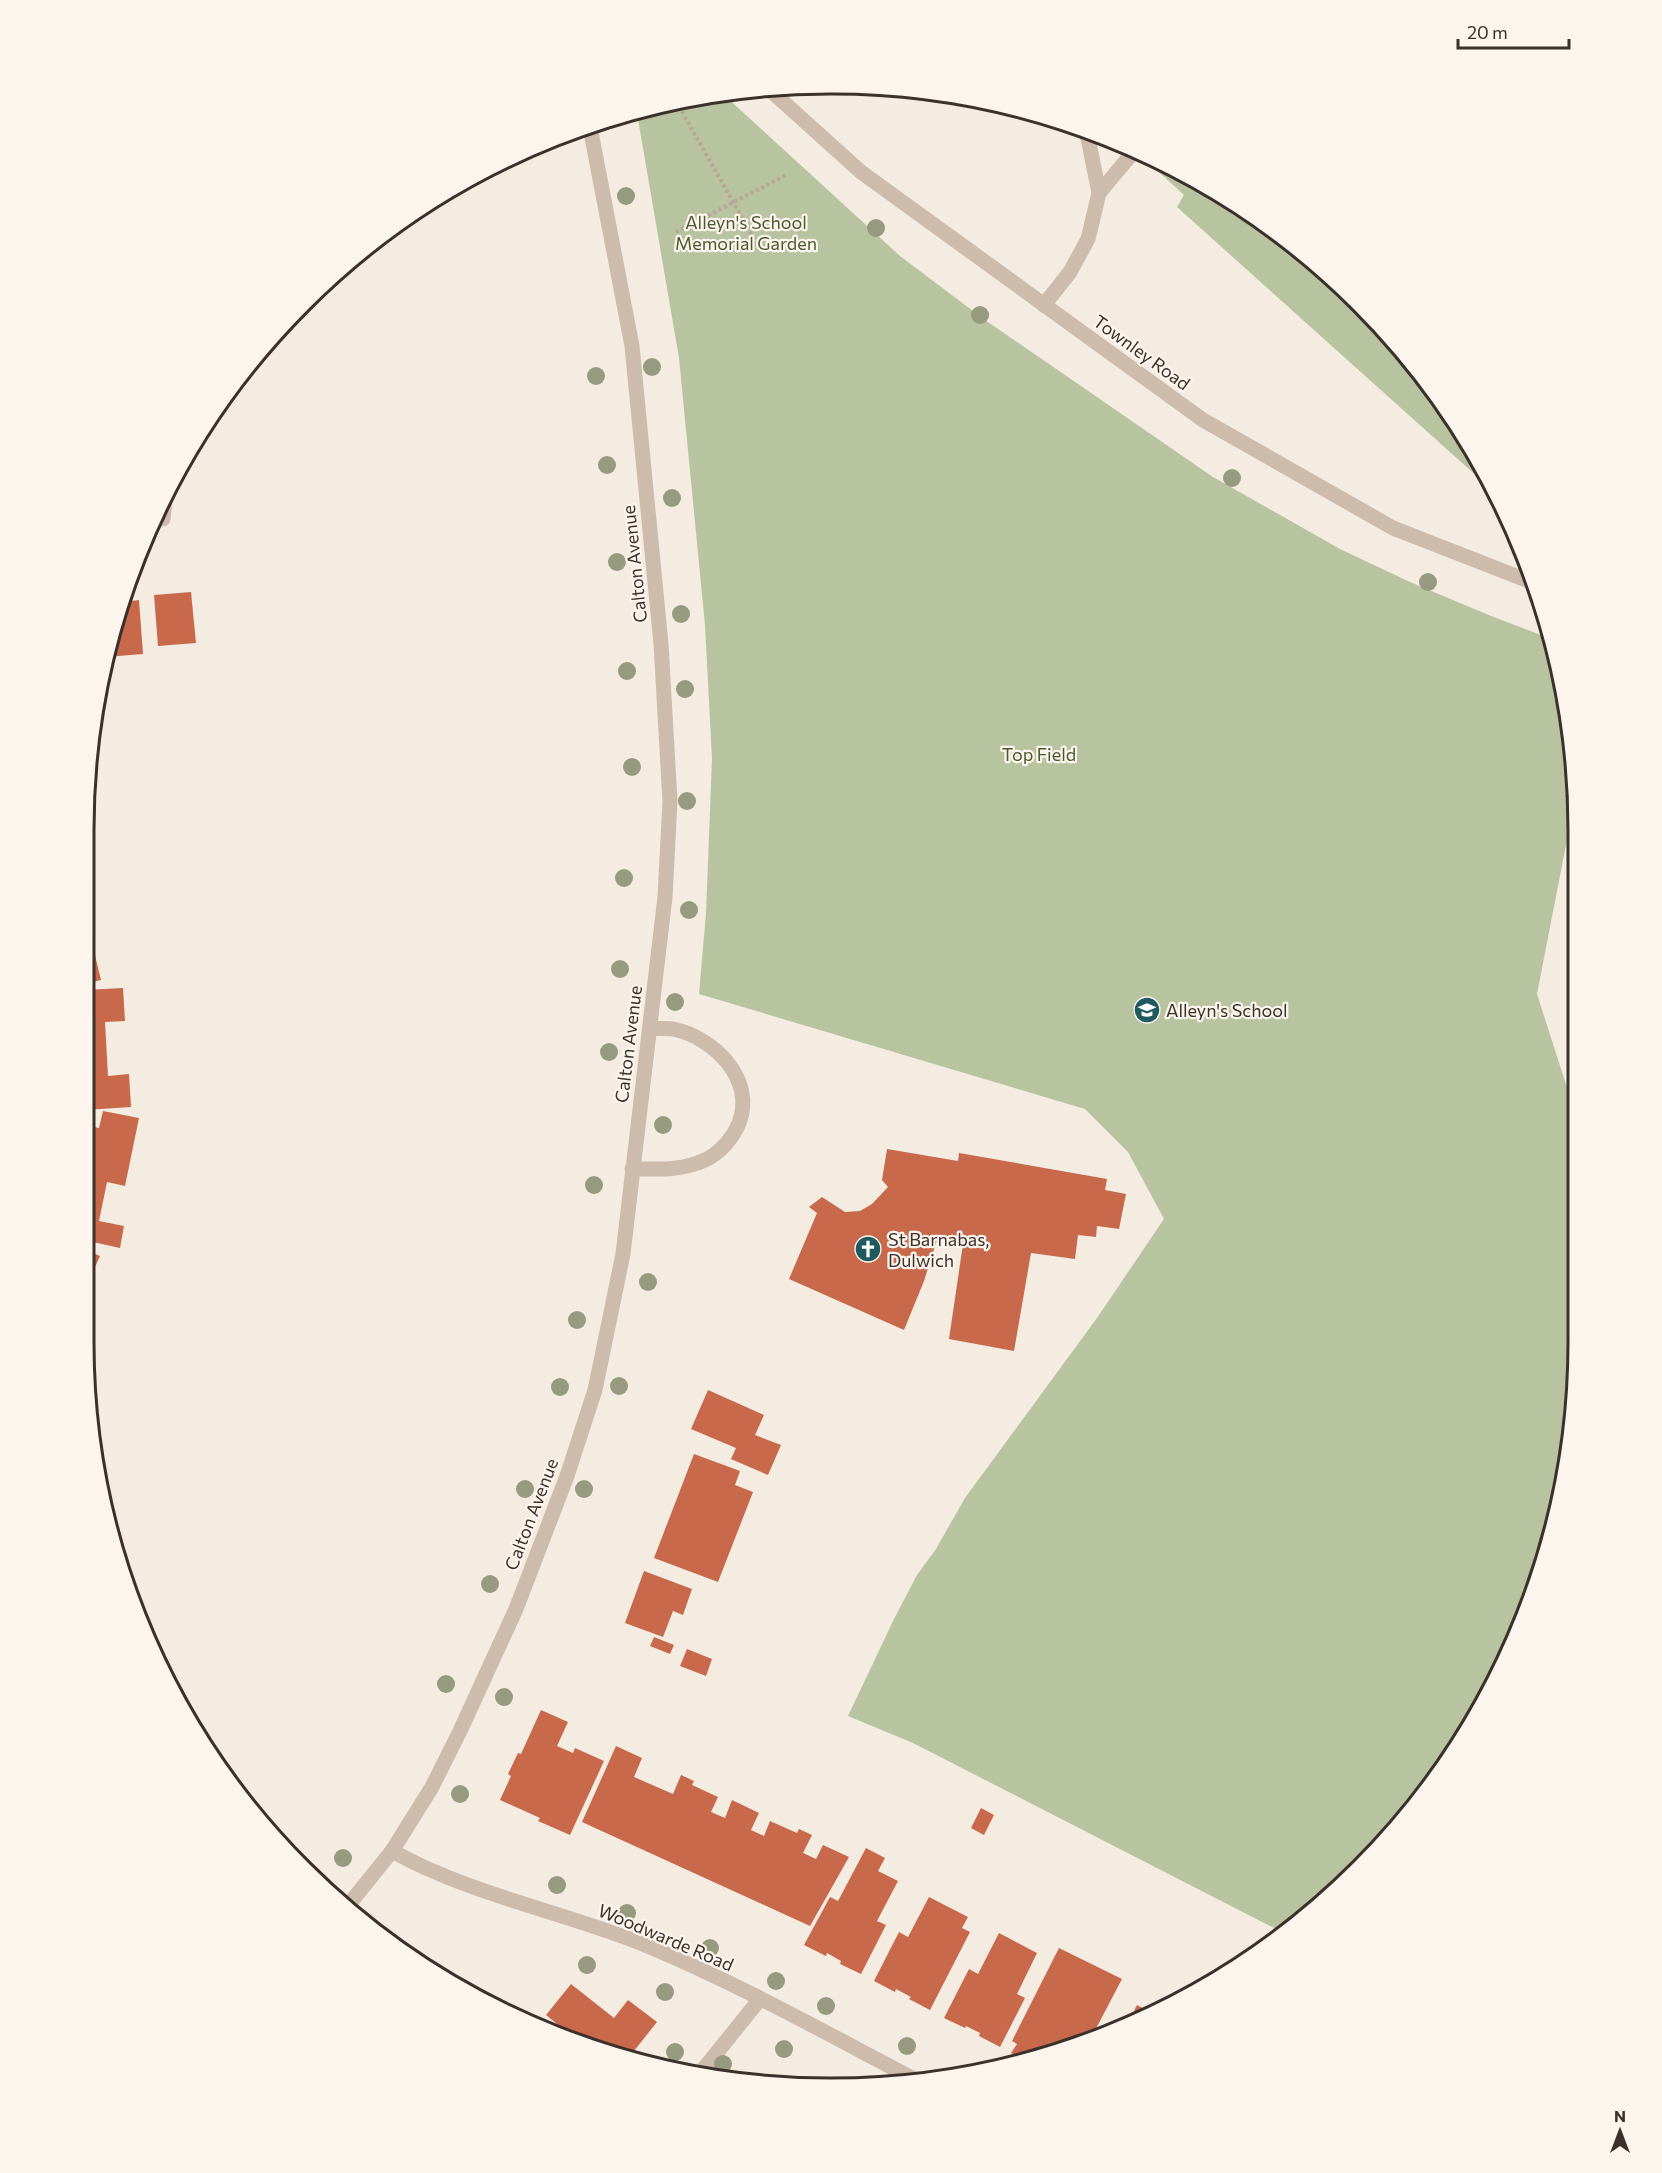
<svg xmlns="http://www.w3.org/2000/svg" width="1662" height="2173" viewBox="0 0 1662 2173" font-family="Commissioner,sans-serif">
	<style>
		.green { fill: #b8c4a0 }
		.building { fill: #c8694b }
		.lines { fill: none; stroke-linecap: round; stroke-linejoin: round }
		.path { stroke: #b9a596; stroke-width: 4; stroke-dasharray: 3 3; stroke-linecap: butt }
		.minor { stroke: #cdbbac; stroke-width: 15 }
		.tree { fill: #969b7f }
		.labels { text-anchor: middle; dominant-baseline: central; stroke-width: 4.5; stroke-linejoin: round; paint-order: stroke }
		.park-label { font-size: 18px; fill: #4a5a2e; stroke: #fbf5ee }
		.street-label { font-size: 18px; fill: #3b302b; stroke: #fbf5ee }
		.poi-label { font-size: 18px; fill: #3b302b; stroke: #fbf5ee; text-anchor: start }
		.rim { fill: none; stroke: #3b302b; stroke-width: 3 }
	</style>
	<rect width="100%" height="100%" fill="#f4ebe1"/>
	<g class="green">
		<path d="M 724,95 L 900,256 L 985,320 L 1213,477 L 1340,549 L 1410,582 L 1491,616 L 1546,637 L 1572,734 L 1572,814 L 1537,994 L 1572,1103 L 1572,1440 L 1538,1582 L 1478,1716 L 1392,1835 L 1282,1932 L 913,1743 L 848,1716 L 894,1619 L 917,1575 L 936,1549 L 965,1498 L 1097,1318 L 1164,1219 L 1128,1152 L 1085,1109 L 699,994 L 706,913 L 712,759 L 705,625 L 679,358 L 637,113 L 685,98 Z"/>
		<path d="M 1165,167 L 1246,210 L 1359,303 L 1452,416 L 1490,488 L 1177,207 L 1184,195 L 1159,172 Z"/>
	</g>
	<g class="building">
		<path d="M 191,592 L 196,643 L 158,646 L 154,595 Z"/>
		<path d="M 139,600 L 143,654 L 106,657 L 110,637 L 123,602 Z"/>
		<path d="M 1571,759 L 1572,759 L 1572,799 L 1565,797 L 1570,781 L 1565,780 Z"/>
		<path d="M 85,828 L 92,843 L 85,846 Z"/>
		<path d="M 85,914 L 101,980 L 85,984 Z"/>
		<path d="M 123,988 L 125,1021 L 105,1022 L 108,1076 L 129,1074 L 131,1107 L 85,1110 L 85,990 Z"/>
		<path d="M 103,1111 L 139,1118 L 125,1186 L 107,1182 L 99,1221 L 124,1226 L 120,1248 L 84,1240 L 85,1125 L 99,1128 Z"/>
		<path d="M 887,1149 L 958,1161 L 959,1153 L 1107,1179 L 1105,1190 L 1126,1194 L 1119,1229 L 1097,1226 L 1096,1237 L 1078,1235 L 1075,1259 L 1031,1253 L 1014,1351 L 949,1339 L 963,1244 L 937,1240 L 924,1281 L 904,1330 L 789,1279 L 817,1213 L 809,1207 L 822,1197 L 845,1212 L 860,1211 L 872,1204 L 888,1187 L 882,1180 Z"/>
		<path d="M 84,1249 L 100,1256 L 86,1287 L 84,1286 Z"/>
		<path d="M 708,1390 L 764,1415 L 755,1435 L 781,1445 L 768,1475 L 731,1459 L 736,1448 L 691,1429 Z"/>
		<path d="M 694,1454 L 740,1471 L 735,1485 L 753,1492 L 718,1582 L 654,1558 Z"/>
		<path d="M 644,1571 L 692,1589 L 683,1615 L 673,1611 L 663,1637 L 625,1623 Z"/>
		<path d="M 654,1637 L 674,1645 L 670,1654 L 650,1646 Z"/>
		<path d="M 687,1649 L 712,1659 L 706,1676 L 680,1666 Z"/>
		<path d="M 541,1710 L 568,1722 L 557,1746 L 573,1753 L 575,1748 L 604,1761 L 570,1835 L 538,1821 L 540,1818 L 500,1800 L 511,1776 L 508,1774 L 518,1753 L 521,1754 Z"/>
		<path d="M 616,1746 L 642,1758 L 634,1777 L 673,1794 L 681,1775 L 694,1781 L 692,1785 L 718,1797 L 711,1812 L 725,1818 L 732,1800 L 759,1813 L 751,1830 L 764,1836 L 770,1821 L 797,1833 L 799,1829 L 812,1835 L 803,1853 L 816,1859 L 823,1845 L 849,1857 L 810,1926 L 582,1822 Z"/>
		<path d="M 981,1808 L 994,1815 L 984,1835 L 971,1828 Z"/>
		<path d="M 866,1848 L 885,1858 L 878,1871 L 898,1881 L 877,1921 L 886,1925 L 861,1974 L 840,1964 L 841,1961 L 827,1953 L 826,1956 L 804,1945 L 830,1897 L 838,1901 Z"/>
		<path d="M 929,1897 L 968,1917 L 962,1928 L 970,1932 L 930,2010 L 909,1999 L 911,1997 L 896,1989 L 895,1992 L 874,1981 L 899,1932 L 908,1937 Z"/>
		<path d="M 999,1933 L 1037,1953 L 1017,1994 L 1025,1998 L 1000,2047 L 979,2036 L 980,2033 L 966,2026 L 965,2028 L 944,2018 L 969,1969 L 978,1974 Z"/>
		<path d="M 1059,1948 L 1122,1979 L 1090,2040 L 1071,2049 L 1023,2059 L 1011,2053 L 1017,2044 L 1012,2041 Z"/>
		<path d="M 571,1984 L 614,2018 L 628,2000 L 657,2022 L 630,2056 L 572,2036 L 546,2015 Z"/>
		<path d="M 1137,2005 L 1148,2011 L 1129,2021 Z"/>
	</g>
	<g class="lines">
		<g class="path">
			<path d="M 676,101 L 762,253"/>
			<path d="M 676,232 L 788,174"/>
		</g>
		<g class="minor">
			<path d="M 770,90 L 861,172 L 1203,420 L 1393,528 L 1531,582"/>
			<path d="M 1099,193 L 1135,150"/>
			<path d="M 1044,305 L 1070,272 L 1088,239 L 1099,193 L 1088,138 L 1084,131"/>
			<path d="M 163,519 L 166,492"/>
			<path d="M 632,1169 C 657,1169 682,1171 705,1160 C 720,1153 733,1138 739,1123 C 756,1080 714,1037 673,1029 C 666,1028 657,1029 650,1028"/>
			<path d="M 392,1851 C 471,1895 561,1911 643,1944 C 737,1983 826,2033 916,2080"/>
			<path d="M 346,1908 L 392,1851 L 432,1787 L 460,1731 L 516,1609 L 567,1476 L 595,1390 L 623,1254 L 665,897 L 670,801 L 661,644 L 632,346 L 590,127"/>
			<path d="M 698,2076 L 760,1999"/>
		</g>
	</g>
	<g class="tree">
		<circle cx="626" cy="196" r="9"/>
		<circle cx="876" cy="228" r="9"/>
		<circle cx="980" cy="315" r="9"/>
		<circle cx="652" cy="367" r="9"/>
		<circle cx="596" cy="376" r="9"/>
		<circle cx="607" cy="465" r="9"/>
		<circle cx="1232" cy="478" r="9"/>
		<circle cx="672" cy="498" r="9"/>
		<circle cx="617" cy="562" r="9"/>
		<circle cx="1428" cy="582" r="9"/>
		<circle cx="681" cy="614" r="9"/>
		<circle cx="627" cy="671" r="9"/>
		<circle cx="685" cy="689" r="9"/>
		<circle cx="632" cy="767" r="9"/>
		<circle cx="687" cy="801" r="9"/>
		<circle cx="624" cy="878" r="9"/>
		<circle cx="689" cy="910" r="9"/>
		<circle cx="620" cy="969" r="9"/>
		<circle cx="675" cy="1002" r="9"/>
		<circle cx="609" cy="1052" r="9"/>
		<circle cx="663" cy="1125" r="9"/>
		<circle cx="594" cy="1185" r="9"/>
		<circle cx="648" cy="1282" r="9"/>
		<circle cx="577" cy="1320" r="9"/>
		<circle cx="619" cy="1386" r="9"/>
		<circle cx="560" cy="1387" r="9"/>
		<circle cx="525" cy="1489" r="9"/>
		<circle cx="584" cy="1489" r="9"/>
		<circle cx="490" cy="1584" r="9"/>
		<circle cx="446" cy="1684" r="9"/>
		<circle cx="504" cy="1697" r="9"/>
		<circle cx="460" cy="1794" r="9"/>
		<circle cx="343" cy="1858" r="9"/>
		<circle cx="557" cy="1885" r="9"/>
		<circle cx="627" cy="1913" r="9"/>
		<circle cx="710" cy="1948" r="9"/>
		<circle cx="587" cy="1965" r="9"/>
		<circle cx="776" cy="1981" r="9"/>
		<circle cx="665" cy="1992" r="9"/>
		<circle cx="826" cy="2006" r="9"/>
		<circle cx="907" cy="2046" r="9"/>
		<circle cx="784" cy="2049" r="9"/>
		<circle cx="675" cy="2052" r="9"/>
		<circle cx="723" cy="2064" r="9"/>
	</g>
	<defs>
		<symbol id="school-disc" viewBox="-11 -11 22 22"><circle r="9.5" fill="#1f5a5e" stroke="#fbf5ee"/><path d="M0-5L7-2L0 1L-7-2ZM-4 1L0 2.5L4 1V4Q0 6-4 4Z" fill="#fff"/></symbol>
		<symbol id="church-disc" viewBox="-11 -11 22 22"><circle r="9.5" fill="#1f5a5e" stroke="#fbf5ee"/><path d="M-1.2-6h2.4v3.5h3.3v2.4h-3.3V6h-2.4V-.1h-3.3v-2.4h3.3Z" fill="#fff"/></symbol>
	</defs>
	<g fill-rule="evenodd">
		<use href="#school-disc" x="1132" y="995" width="30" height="30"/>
		<use href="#church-disc" x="853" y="1234" width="30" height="30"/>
	</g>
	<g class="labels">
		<g class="park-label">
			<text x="746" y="222">Alleyn's School<tspan x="746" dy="21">Memorial Garden</tspan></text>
			<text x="1039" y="754">Top Field</text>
		</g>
		<g class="street-label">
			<text transform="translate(1142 352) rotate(36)">Townley Road</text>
			<text transform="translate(634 564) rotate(-96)">Calton Avenue</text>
			<text transform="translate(628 1044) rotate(-83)">Calton Avenue</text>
			<text transform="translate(531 1514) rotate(-69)">Calton Avenue</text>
			<text transform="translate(666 1937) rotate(23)">Woodwarde Road</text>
		</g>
		<g class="poi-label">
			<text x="1166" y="1010">Alleyn's School</text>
			<text x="888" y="1239">St Barnabas,<tspan x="888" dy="21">Dulwich</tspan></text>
		</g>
	</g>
	<path d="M0 0H1662V2173H0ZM830 94H832A736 736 0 0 1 1568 830V1342A736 736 0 0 1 832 2078H830A736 736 0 0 1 94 1342V830A736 736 0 0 1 830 94Z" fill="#fbf5ee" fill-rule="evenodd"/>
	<path class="rim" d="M830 94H832A736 736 0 0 1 1568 830V1342A736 736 0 0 1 832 2078H830A736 736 0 0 1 94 1342V830A736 736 0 0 1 830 94Z"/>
	<g transform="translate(1620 2131)" stroke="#fbf5ee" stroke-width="4.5" paint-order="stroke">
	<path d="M0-4.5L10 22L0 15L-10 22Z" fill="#3b302b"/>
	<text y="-9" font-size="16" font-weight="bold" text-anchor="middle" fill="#3b302b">N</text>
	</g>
	<path d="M1458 39v9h111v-9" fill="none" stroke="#3b302b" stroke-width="3"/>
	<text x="1467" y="39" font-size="18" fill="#3b302b" stroke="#fbf5ee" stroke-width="4.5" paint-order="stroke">20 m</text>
</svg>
